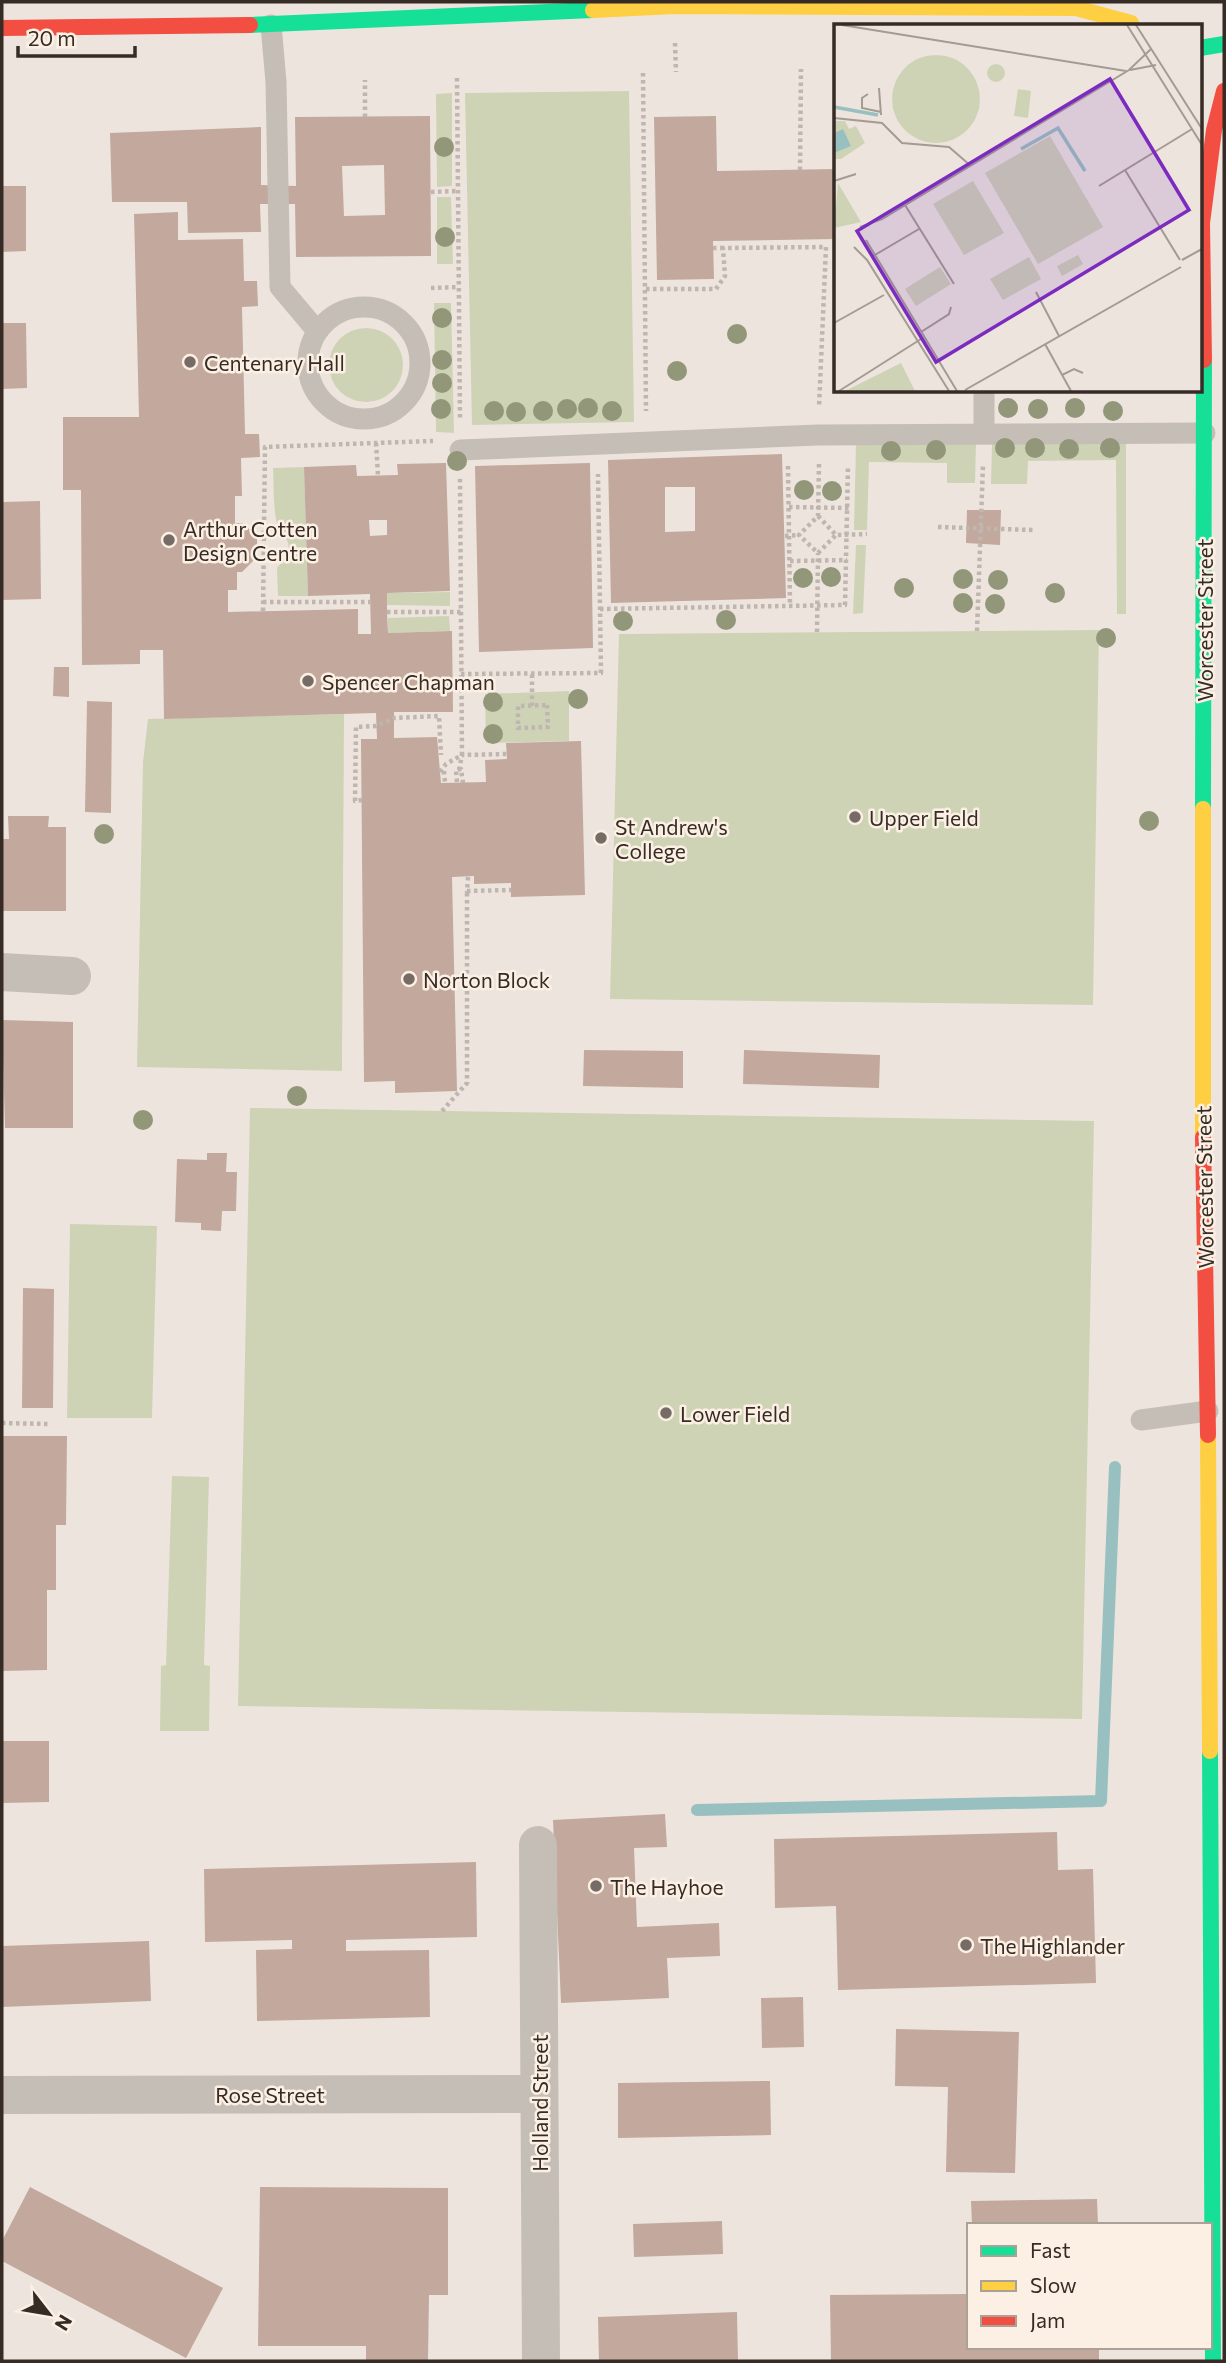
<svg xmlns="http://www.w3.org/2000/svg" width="1226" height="2363" viewBox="0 0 1226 2363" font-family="Commissioner,sans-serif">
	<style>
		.green { fill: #ced3b6 }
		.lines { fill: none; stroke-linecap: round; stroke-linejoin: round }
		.stream { stroke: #98c0c0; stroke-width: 12 }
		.building { fill: #c2a89d; fill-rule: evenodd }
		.path { stroke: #beb6af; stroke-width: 4.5; stroke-dasharray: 3.5 3.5; stroke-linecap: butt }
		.lane { stroke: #c5beb7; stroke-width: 21 }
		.street { stroke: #c5beb7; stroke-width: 38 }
		.fast { stroke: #16e098; stroke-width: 16 }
		.slow { stroke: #ffcf43; stroke-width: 16 }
		.jam { stroke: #f24e42; stroke-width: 16 }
		.tree { fill: #919778 }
		.poi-dot { fill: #766c65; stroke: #fbf0e3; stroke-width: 2.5 }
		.labels { text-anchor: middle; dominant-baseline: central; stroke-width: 5; stroke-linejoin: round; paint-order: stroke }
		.poi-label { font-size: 21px; fill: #362b25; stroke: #fbf0e3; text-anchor: start }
		.street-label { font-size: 21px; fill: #362b25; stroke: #fbf0e3 }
		.inset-river { fill: none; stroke: #98c0c0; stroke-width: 3.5 }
		.inset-road { fill: none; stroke: #a49b93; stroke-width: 2 }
		.view { fill: #7b2cbf; fill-opacity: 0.15; stroke: #7b2cbf; stroke-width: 3.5 }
		.inset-edge { fill: none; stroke: #362b25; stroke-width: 3.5 }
	</style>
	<rect width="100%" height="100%" fill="#ede5dd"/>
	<g class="green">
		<path d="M 629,91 L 634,422 L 472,425 L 465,93 Z"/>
		<path d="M 452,93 L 452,186 L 437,187 L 436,94 Z"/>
		<path d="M 437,197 L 451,197 L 453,264 L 437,264 Z"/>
		<path d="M 434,303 L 451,303 L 454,433 L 436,432 Z"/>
		<circle cx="366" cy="365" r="37"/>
		<path d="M 976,442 L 975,483 L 947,483 L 947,463 L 869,462 L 867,530 L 854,530 L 856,443 Z"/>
		<path d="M 992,442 L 1126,442 L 1126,614 L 1117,614 L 1116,460 L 1028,461 L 1027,484 L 991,484 Z"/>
		<path d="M 304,467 L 308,596 L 278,596 L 277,568 C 302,538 279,540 276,519 C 273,503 274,485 273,468 Z"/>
		<path d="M 856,545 L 866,545 L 863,613 L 853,614 Z"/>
		<path d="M 450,592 L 450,606 L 387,605 L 387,593 Z"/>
		<path d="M 449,616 L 450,631 L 388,633 L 388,618 Z"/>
		<path d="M 1099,630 L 1093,1005 L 610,999 L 619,634 Z"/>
		<path d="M 569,691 L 569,741 L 486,743 L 485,694 Z"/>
		<path d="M 344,714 L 342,1071 L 137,1067 L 143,762 L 148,719 Z"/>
		<path d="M 250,1108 L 1094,1121 L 1082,1719 L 238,1706 Z"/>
		<path d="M 70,1224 L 157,1226 L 152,1418 L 67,1418 Z"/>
		<path d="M 172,1476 L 209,1477 L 204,1665 L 210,1666 L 209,1731 L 160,1731 L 161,1666 L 166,1665 Z"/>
	</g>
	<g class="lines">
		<path class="stream" d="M 697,1810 L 1101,1801 L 1115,1467"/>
	</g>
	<g class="building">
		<path d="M 430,116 L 431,256 L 296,257 L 295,204 L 260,204 L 261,232 L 188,233 L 187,202 L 112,202 L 110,133 L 261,127 L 261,185 L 296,186 L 295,117 ZM 384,165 L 385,215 L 344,216 L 342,166 Z"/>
		<path d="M 716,116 L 717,171 L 836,169 L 836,239 L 713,241 L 714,279 L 657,280 L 654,117 Z"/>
		<path d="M 2,186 L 26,186 L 26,251 L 2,252 Z"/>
		<path d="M 178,212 L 178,240 L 243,239 L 244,281 L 257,281 L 258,306 L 242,307 L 245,434 L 259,434 L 260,457 L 241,458 L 242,496 L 235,496 L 235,523 L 242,523 L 257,535 L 257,557 L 242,572 L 237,572 L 237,590 L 228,590 L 228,612 L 358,609 L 358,634 L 371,634 L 370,594 L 308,596 L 304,467 L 356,465 L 357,476 L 398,475 L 397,464 L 446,463 L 450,591 L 387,593 L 387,612 L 388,633 L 452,631 L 453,712 L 394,712 L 394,738 L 437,737 L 441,783 L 486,782 L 485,760 L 507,759 L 506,743 L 581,741 L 585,895 L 511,897 L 511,883 L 474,884 L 474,876 L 452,877 L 457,1091 L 395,1093 L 395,1081 L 364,1082 L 361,739 L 377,739 L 376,713 L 164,719 L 163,650 L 140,650 L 140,664 L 82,665 L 81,490 L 63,490 L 63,417 L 139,417 L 134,214 ZM 369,520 L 387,520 L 387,535 L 370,536 Z"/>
		<path d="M 2,323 L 26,323 L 27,388 L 2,389 Z"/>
		<path d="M 782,454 L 786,598 L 611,603 L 608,460 ZM 665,487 L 695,487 L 695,531 L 665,532 Z"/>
		<path d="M 590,463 L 593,648 L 479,652 L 475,466 Z"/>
		<path d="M 40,501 L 41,599 L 2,600 L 2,502 Z"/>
		<path d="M 967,510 L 1001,510 L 1000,545 L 966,543 Z"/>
		<path d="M 54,667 L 69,667 L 69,697 L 53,696 Z"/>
		<path d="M 87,701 L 112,702 L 111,813 L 85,812 Z"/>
		<path d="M 8,816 L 49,816 L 48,827 L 66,827 L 66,911 L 2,911 L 2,839 L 9,839 Z"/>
		<path d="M 2,1020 L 73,1022 L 73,1128 L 5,1128 Z"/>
		<path d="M 584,1050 L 683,1051 L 683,1088 L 583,1086 Z"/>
		<path d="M 744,1050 L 880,1055 L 879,1088 L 743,1084 Z"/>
		<path d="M 207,1153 L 227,1153 L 226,1172 L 237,1172 L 236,1211 L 222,1211 L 221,1231 L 201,1230 L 201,1223 L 175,1222 L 177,1159 L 207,1160 Z"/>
		<path d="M 23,1288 L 54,1289 L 53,1408 L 22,1408 Z"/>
		<path d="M 3,1436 L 67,1436 L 66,1525 L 56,1525 L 56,1590 L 47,1590 L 47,1670 L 2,1671 Z"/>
		<path d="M 2,1741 L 49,1741 L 49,1802 L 2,1803 Z"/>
		<path d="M 665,1814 L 667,1847 L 634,1848 L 637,1927 L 719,1923 L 720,1956 L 667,1958 L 669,1998 L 561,2003 L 553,1820 Z"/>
		<path d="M 1057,1832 L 1058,1870 L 1093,1869 L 1096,1983 L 838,1990 L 836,1906 L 775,1908 L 774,1839 Z"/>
		<path d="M 476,1862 L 477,1937 L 346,1940 L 346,1951 L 429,1950 L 430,2017 L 257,2021 L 256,1950 L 292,1949 L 292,1940 L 205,1942 L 204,1869 Z"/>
		<path d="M 149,1941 L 151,2001 L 2,2007 L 2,1946 Z"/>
		<path d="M 803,1997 L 804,2047 L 762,2048 L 761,1998 Z"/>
		<path d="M 896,2029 L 1019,2032 L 1015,2173 L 946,2172 L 948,2087 L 895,2086 Z"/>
		<path d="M 770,2081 L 771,2135 L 618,2138 L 618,2083 Z"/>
		<path d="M 30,2187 L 223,2288 L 186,2358 L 2,2261 L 2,2241 Z"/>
		<path d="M 260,2187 L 448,2188 L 448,2295 L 429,2295 L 428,2361 L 366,2361 L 366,2346 L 258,2346 Z"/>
		<path d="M 1097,2199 L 1098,2225 L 972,2225 L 971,2201 Z"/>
		<path d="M 722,2221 L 723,2254 L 634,2257 L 633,2224 Z"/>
		<path d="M 969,2294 L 969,2347 L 1099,2347 L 1099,2361 L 831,2361 L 830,2295 Z"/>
		<path d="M 737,2312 L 738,2361 L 599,2361 L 598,2317 Z"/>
	</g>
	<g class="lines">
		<g class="path">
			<path d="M 675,43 L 676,72"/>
			<path d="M 643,73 L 646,411"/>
			<path d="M 457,78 L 460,420"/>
			<path d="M 365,117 L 365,80"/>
			<path d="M 800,170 L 801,69"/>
			<path d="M 431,192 L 458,191"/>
			<path d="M 713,248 L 723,248"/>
			<path d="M 431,288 L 459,287"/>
			<path d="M 646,289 L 716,289 L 725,276 L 723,248 L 826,247 L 819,407"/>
			<path d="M 376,443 L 378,475"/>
			<path d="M 819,464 L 818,516 L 799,535 L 818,553 L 836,535"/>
			<path d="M 788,466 L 790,605"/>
			<path d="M 789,507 L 849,508"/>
			<path d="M 818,516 L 836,535 L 867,534"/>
			<path d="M 938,527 L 1033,530"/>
			<path d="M 785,536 L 799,535"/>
			<path d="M 790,561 L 847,560"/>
			<path d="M 263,602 L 370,602"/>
			<path d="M 600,609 L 845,605 L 848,465"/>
			<path d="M 263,611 L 265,447 L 433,441"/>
			<path d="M 387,612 L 461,612"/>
			<path d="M 977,631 L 983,465"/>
			<path d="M 817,632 L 818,553"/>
			<path d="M 461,674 L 601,673 L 598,474"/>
			<path d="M 547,705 L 548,727 L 518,728 L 518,706 Z"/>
			<path d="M 532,706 L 532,673"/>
			<path d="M 459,770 L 462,755 L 507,754"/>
			<path d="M 444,771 L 445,783"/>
			<path d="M 440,772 L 446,764 L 462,755 L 460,478"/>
			<path d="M 457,782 L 456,770 L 461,769 L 463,783"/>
			<path d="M 362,800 L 355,801 L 356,727 L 376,726 L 394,718 L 439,716 L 441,755"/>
			<path d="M 468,877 L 467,891 L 511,890"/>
			<path d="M 442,1111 L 467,1083 L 467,891"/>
			<path d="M 2,1423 L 48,1424"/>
		</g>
		<g class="lane">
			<path d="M 271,25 L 276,82 L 280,287 L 317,331"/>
			<circle cx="364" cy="363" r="56"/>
			<path d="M 984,390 L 984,432"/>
			<path d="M 460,450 L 818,435 L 1205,433"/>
			<path d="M 1141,1420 L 1208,1411"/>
		</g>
		<g class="street">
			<path d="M 2,972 L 72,976"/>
			<path d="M 538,1845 L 541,2361"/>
			<path d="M 2,2095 L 538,2094"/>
		</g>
		<g class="fast">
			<path d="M 250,25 L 593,10"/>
			<path d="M 1200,48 L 1224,44"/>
			<path d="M 1203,809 L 1204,360"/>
			<path d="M 1210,1751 L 1213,2361"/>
		</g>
		<g class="slow">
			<path d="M 593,10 L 675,6 L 1076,8 L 1131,23"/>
			<path d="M 1203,809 L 1203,1137"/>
			<path d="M 1208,1435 L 1210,1751"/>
		</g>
		<g class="jam">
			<path d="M 2,28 L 250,25"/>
			<path d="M 1204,360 L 1202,223 L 1214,130 L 1224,91"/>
			<path d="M 1203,1137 L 1208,1435"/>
		</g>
	</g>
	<g class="tree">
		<circle cx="444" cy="147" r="10"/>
		<circle cx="445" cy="237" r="10"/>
		<circle cx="442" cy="318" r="10"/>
		<circle cx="737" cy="334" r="10"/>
		<circle cx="442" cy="360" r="10"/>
		<circle cx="677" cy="371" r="10"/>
		<circle cx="442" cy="383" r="10"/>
		<circle cx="588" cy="408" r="10"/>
		<circle cx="1008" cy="408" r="10"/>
		<circle cx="1075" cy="408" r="10"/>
		<circle cx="441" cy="409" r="10"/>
		<circle cx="567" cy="409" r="10"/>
		<circle cx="1038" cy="409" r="10"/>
		<circle cx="494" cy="411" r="10"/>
		<circle cx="543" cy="411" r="10"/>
		<circle cx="612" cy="411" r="10"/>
		<circle cx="1113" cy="411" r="10"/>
		<circle cx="516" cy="412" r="10"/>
		<circle cx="1005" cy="448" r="10"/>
		<circle cx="1035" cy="448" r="10"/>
		<circle cx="1110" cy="448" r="10"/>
		<circle cx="1069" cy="449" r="10"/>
		<circle cx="936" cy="450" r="10"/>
		<circle cx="891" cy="451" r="10"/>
		<circle cx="457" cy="461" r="10"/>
		<circle cx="804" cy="490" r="10"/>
		<circle cx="832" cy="491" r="10"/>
		<circle cx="831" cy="577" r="10"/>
		<circle cx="803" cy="578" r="10"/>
		<circle cx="963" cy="579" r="10"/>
		<circle cx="998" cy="580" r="10"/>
		<circle cx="904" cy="588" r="10"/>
		<circle cx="1055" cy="593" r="10"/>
		<circle cx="963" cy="603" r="10"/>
		<circle cx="995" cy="604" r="10"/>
		<circle cx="726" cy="620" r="10"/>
		<circle cx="623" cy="621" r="10"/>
		<circle cx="1106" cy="638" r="10"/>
		<circle cx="578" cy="699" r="10"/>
		<circle cx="493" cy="702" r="10"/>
		<circle cx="493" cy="734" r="10"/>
		<circle cx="1149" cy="821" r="10"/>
		<circle cx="104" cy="834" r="10"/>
		<circle cx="297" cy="1096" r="10"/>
		<circle cx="143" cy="1120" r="10"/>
	</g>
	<g class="poi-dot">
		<circle cx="190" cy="362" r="7"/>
		<circle cx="169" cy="540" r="7"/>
		<circle cx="308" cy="681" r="7"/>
		<circle cx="855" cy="817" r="7"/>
		<circle cx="601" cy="838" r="7"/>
		<circle cx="409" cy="979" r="7"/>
		<circle cx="666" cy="1413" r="7"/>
		<circle cx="596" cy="1886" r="7"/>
		<circle cx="966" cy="1945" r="7"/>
	</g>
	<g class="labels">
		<g class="poi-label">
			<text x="204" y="362">Centenary Hall</text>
			<text x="183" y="528">Arthur Cotten<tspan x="183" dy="24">Design Centre</tspan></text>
			<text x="322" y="681">Spencer Chapman</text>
			<text x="869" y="817">Upper Field</text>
			<text x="615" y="826">St Andrew's<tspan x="615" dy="24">College</tspan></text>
			<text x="423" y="979">Norton Block</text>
			<text x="680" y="1413">Lower Field</text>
			<text x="610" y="1886">The Hayhoe</text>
			<text x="980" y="1945">The Highlander</text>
		</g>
		<g class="street-label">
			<text transform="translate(1204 620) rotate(-90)">Worcester Street</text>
			<text transform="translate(1204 1187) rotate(-91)">Worcester Street</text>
			<text x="270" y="2094">Rose Street</text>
			<text transform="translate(539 2103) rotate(-90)">Holland Street</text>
		</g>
	</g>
	<g transform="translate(834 24)">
		<rect width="368" height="368" fill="#ede5dd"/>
		<path d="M58 75a44 44 0 1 1 88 0a44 44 0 1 1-88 0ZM153 49a9 9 0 1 1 18 0a9 9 0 1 1-18 0ZM 184,65 L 197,67 L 194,94 L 180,92 ZM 0,97 L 11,97 L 15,105 L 22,102 L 31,119 L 7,135 L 0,135 ZM 216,112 L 269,203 L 204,240 L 151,149 ZM 139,157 L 170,209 L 130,231 L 99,180 ZM 4,159 L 27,198 L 0,204 ZM 244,231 L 249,240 L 228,252 L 223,242 ZM 195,233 L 207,255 L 169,276 L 156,255 ZM 106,243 L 117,260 L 82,282 L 71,265 ZM 67,339 L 81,367 L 11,367 Z" fill="#ced3b6"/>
		<path d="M 9,105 L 17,122 L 0,129 L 0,109 Z" fill="#98c0c0"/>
		<path class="inset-river" d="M 0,83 L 44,91M 187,125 L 224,104 L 251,147"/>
		<path class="inset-road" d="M 8,1 L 292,47M 293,1 L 368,121M 302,1 L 368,105M 296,46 L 322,41M 45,64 L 47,91M 34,70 L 28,74 L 28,84 L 47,88M 0,94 L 48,99 L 68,119 L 115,123 L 137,142M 291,146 L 346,236M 0,157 L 22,150M 265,162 L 358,105M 71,181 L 120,260M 26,203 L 48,195 L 295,46 L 317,25M 32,216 L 123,367M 20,223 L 33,236 L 115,367M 39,232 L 85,205M 348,236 L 368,225M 202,268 L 225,312M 0,299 L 50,271M 87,308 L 115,290 L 117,283M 211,320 L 237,367M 228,351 L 240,345 L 249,349M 131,366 L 347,243M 5,367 L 87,315"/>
		<path class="view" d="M 276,55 L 355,186 L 102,338 L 23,207 Z"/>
		<rect width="368" height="368" class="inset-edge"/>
	</g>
	<rect width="1226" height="2363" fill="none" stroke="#362b25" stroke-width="7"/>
	<rect x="967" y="2223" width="245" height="126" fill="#fbf0e3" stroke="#aca197" stroke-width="2"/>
	<rect x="981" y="2246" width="35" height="10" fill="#16e098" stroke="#aca197" stroke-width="2"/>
	<text x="1030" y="2258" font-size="21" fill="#362b25">Fast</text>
	<rect x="981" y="2281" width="35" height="10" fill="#ffcf43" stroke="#aca197" stroke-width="2"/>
	<text x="1030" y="2293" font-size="21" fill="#362b25">Slow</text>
	<rect x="981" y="2316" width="35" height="10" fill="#f24e42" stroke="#aca197" stroke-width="2"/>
	<text x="1030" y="2328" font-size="21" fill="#362b25">Jam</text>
	<g transform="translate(49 2314) rotate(121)" stroke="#fbf0e3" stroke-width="5" paint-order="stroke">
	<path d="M0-5L12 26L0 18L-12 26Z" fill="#362b25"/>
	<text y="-10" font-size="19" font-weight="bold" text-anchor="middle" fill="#362b25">N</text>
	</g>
	<path d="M18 46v10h117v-10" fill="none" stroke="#362b25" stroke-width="3.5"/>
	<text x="28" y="46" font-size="21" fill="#362b25" stroke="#fbf0e3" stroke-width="5" paint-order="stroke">20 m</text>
</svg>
